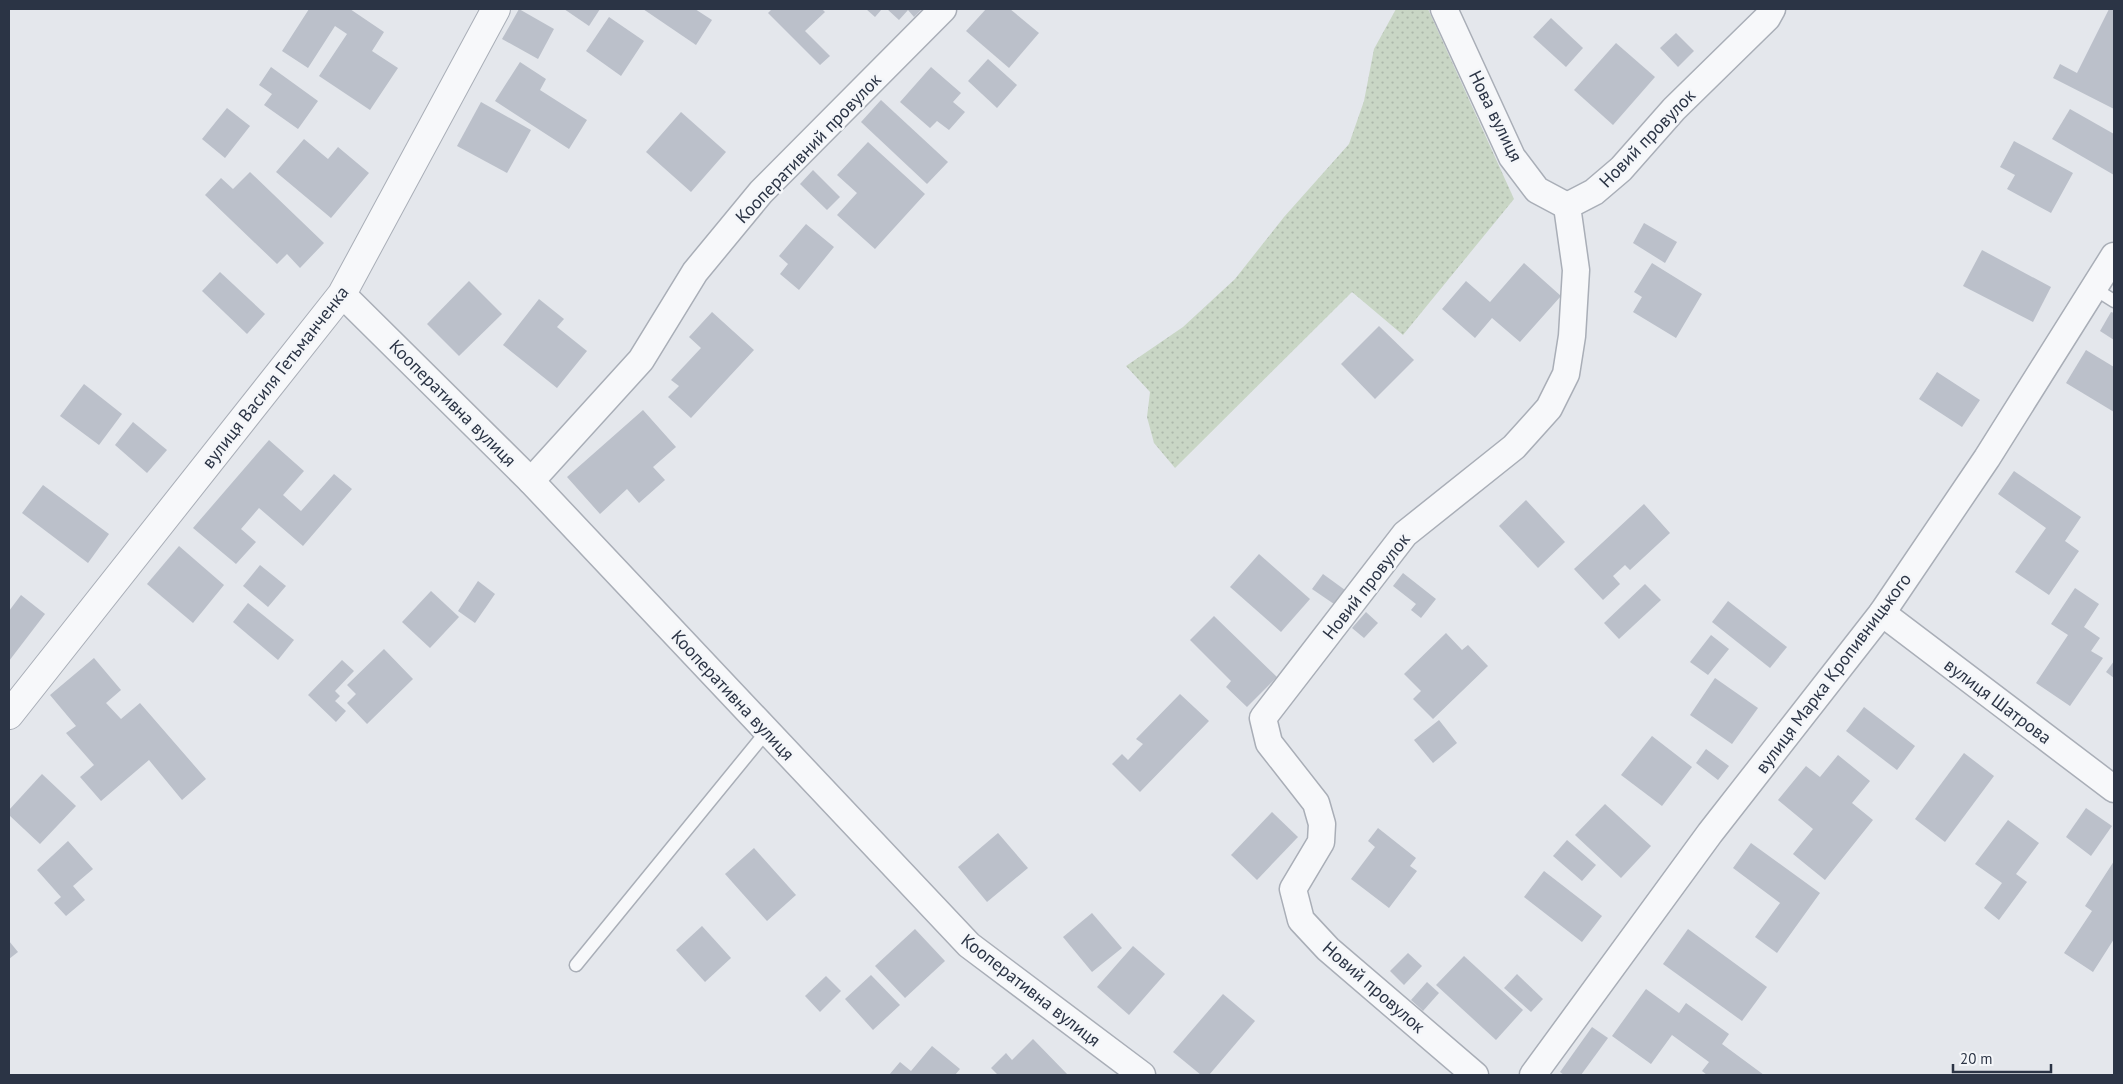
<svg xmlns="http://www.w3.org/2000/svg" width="2123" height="1084" viewBox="0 0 2123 1084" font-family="'PT Sans',sans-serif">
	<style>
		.grass { fill: url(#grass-dots) }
		.building { fill: #bbc0ca }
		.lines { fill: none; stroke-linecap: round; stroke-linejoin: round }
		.service-casing { stroke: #a9aeb7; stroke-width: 15 }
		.minor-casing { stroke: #a9aeb7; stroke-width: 29 }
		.tertiary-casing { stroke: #a9aeb7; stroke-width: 30 }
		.service { stroke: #f7f8fa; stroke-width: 12 }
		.minor { stroke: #f7f8fa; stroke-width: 26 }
		.tertiary { stroke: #f7f8fa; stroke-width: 28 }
		.labels { text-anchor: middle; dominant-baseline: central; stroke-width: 5; stroke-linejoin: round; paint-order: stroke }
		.street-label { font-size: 18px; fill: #2b3445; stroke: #f4f6f9 }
	</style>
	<defs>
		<pattern id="grass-dots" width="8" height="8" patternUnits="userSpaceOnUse" patternTransform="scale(1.25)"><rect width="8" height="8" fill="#c9d6c5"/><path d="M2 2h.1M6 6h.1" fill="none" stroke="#adb8ab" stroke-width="1.8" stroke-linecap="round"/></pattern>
	</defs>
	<rect width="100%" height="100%" fill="#e4e7ec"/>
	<path class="grass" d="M 1396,9 L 1428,9 L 1514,199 L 1403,335 L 1352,292 L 1175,468 L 1154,443 L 1147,417 L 1150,392 L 1126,366 L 1183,327 L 1235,279 L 1284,217 L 1349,144 L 1364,101 L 1374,49 Z"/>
	<g class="building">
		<path d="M 309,9 L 350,9 L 384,32 L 372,51 L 398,68 L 370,110 L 319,76 L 347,34 L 335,26 L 308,68 L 282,51 Z"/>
		<path d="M 519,9 L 554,29 L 538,59 L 502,39 Z"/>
		<path d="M 564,9 L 600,9 L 589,26 Z"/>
		<path d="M 643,9 L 695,9 L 712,20 L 696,45 Z"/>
		<path d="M 772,9 L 822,9 L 825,12 L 805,31 L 830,56 L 820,65 L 768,13 Z"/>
		<path d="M 866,9 L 882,9 L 875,17 Z"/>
		<path d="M 887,9 L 922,9 L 914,17 L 908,10 L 899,20 Z"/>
		<path d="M 986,9 L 1010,9 L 1039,33 L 1009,68 L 966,31 Z"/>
		<path d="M 2109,9 L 2114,9 L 2114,109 L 2053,78 L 2060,64 L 2077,73 Z"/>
		<path d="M 609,17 L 644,41 L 621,76 L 586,51 Z"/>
		<path d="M 1551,18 L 1583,48 L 1566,67 L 1533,37 Z"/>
		<path d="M 1676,33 L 1694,51 L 1678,67 L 1660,48 Z"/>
		<path d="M 1616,43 L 1655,77 L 1613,125 L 1574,90 Z"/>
		<path d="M 988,59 L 1017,85 L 997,108 L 968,81 Z"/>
		<path d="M 520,62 L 546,79 L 540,90 L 587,120 L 569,149 L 495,101 Z"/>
		<path d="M 271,67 L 318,101 L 298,129 L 264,105 L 272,94 L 259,85 Z"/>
		<path d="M 931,67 L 961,93 L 953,102 L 965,112 L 949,130 L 937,121 L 930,128 L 900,102 Z"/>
		<path d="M 881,100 L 948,162 L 927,184 L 861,122 Z"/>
		<path d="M 481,102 L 531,130 L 507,173 L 457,146 Z"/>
		<path d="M 227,108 L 250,126 L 225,158 L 202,139 Z"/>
		<path d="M 2070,109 L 2114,134 L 2114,175 L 2052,139 Z"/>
		<path d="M 681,112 L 726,152 L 691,192 L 646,152 Z"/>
		<path d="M 304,139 L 328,159 L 338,147 L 369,173 L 331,218 L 276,172 Z"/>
		<path d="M 2014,141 L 2073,173 L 2051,213 L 2007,189 L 2015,175 L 2000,167 Z"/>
		<path d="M 868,142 L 925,194 L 875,249 L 837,215 L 857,193 L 837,175 Z"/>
		<path d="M 813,170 L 840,197 L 827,210 L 800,184 Z"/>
		<path d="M 250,172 L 324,243 L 300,268 L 287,254 L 277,264 L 205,195 L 221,178 L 233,189 Z"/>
		<path d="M 1644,223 L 1677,242 L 1665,263 L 1633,243 Z"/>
		<path d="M 806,224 L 834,247 L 799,290 L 780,274 L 788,264 L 779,256 Z"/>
		<path d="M 1982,250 L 2051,287 L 2033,322 L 1963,286 Z"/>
		<path d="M 1524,263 L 1561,296 L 1520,342 L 1492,318 L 1475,338 L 1442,309 L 1466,281 L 1490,302 Z"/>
		<path d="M 1652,263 L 1702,294 L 1676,338 L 1633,312 L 1642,297 L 1634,292 Z"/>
		<path d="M 220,272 L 265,314 L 247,334 L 202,291 Z"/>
		<path d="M 469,281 L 502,314 L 459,356 L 427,324 Z"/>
		<path d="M 539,299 L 564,319 L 557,327 L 587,351 L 557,388 L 503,345 Z"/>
		<path d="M 712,312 L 754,350 L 691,418 L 668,397 L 679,386 L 671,380 L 701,348 L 689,337 Z"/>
		<path d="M 2111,312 L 2114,313 L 2114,340 L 2100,331 Z"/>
		<path d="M 1379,326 L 1414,360 L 1375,399 L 1341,364 Z"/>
		<path d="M 2086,350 L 2114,367 L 2114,412 L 2066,383 Z"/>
		<path d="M 1937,372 L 1980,400 L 1962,427 L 1919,399 Z"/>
		<path d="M 84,384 L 122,414 L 99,445 L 60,416 Z"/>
		<path d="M 643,410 L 676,447 L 653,467 L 665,480 L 639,503 L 627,489 L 600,514 L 567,477 Z"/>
		<path d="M 133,422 L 167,450 L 147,473 L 115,445 Z"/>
		<path d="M 269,440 L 304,471 L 283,495 L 301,511 L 334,474 L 352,489 L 303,546 L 259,508 L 241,529 L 256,542 L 236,564 L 193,528 Z"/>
		<path d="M 2014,471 L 2081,517 L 2065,541 L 2079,551 L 2049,595 L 2015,572 L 2046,528 L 1998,494 Z"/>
		<path d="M 43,485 L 109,534 L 88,563 L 22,513 Z"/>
		<path d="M 1526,500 L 1565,542 L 1538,568 L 1499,526 Z"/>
		<path d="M 1644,504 L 1670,533 L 1630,570 L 1625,565 L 1613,576 L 1620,584 L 1603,600 L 1574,569 Z"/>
		<path d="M 179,546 L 224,585 L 193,623 L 147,584 Z"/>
		<path d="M 1259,554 L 1310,599 L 1281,632 L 1230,587 Z"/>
		<path d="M 260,565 L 286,586 L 268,607 L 243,586 Z"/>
		<path d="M 1403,573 L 1436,599 L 1421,618 L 1411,610 L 1416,604 L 1393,586 Z"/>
		<path d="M 1323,574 L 1345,590 L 1334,604 L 1312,589 Z"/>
		<path d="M 478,581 L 495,594 L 475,623 L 458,611 Z"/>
		<path d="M 1645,584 L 1661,600 L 1619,639 L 1604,623 Z"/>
		<path d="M 2075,588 L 2099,604 L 2084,627 L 2100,638 L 2091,651 L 2103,658 L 2070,706 L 2036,683 L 2068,635 L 2051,624 Z"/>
		<path d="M 431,591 L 459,617 L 430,648 L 402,622 Z"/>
		<path d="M 21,595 L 45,614 L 9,661 L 9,611 Z"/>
		<path d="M 1728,601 L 1787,647 L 1770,668 L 1712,622 Z"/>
		<path d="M 248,603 L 294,640 L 278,660 L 233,622 Z"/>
		<path d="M 1366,612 L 1378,623 L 1364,638 L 1352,628 Z"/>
		<path d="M 1214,616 L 1277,677 L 1247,707 L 1226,687 L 1231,681 L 1190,640 Z"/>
		<path d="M 1446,633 L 1462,650 L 1468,645 L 1488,666 L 1433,719 L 1413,699 L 1421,691 L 1404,674 Z"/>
		<path d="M 1711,635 L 1729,649 L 1708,675 L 1690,662 Z"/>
		<path d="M 384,649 L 413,679 L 367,724 L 347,703 L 356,694 L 347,685 Z"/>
		<path d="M 94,658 L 121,690 L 106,703 L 121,719 L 140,703 L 206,779 L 182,800 L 149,760 L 101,801 L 80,777 L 94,765 L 66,733 L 76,726 L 50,695 Z"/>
		<path d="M 342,660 L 354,671 L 335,691 L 340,696 L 335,701 L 346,711 L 336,722 L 308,695 Z"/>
		<path d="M 2114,661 L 2114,678 L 2106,672 Z"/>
		<path d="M 1715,678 L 1758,708 L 1732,744 L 1690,715 Z"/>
		<path d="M 1180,694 L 1209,721 L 1140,792 L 1112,764 L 1122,754 L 1128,760 L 1143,744 L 1136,739 Z"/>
		<path d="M 1864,707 L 1915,746 L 1897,770 L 1846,731 Z"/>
		<path d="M 1439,720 L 1457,743 L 1433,763 L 1414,740 Z"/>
		<path d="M 1652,736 L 1692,767 L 1662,806 L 1621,775 Z"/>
		<path d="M 1706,749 L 1729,766 L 1718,780 L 1696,763 Z"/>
		<path d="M 1964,753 L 1994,776 L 1945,842 L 1915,819 Z"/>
		<path d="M 1838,755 L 1870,781 L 1852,803 L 1873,820 L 1825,880 L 1793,854 L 1813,829 L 1778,800 L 1806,766 L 1820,777 Z"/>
		<path d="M 42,774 L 76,806 L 40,844 L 9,815 L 9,810 Z"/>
		<path d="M 1605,804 L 1651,846 L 1621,878 L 1575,835 Z"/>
		<path d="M 2086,808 L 2112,826 L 2091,856 L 2066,837 Z"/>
		<path d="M 1272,812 L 1298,837 L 1257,880 L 1231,855 Z"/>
		<path d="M 2008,820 L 2039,843 L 2016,874 L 2027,882 L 1999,920 L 1984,908 L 2002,883 L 1975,864 Z"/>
		<path d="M 1378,828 L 1416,858 L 1410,866 L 1417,871 L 1389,908 L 1351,879 L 1375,847 L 1368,841 Z"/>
		<path d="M 998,833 L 1028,868 L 987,902 L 958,867 Z"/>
		<path d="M 1567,840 L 1596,865 L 1582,881 L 1553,856 Z"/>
		<path d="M 68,841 L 93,869 L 73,886 L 85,900 L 66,916 L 54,903 L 61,897 L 37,870 Z"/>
		<path d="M 1751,843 L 1820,893 L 1777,953 L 1755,937 L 1780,903 L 1733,868 Z"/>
		<path d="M 754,848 L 796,895 L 767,921 L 725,874 Z"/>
		<path d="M 2114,861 L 2114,939 L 2093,972 L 2064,953 L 2092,911 L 2085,906 Z"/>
		<path d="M 1544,871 L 1602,916 L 1582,942 L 1524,897 Z"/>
		<path d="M 1092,913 L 1122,948 L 1092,972 L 1063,937 Z"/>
		<path d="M 702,926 L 731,958 L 705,982 L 676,950 Z"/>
		<path d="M 915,929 L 945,961 L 905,998 L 875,966 Z"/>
		<path d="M 1688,929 L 1767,987 L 1742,1021 L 1663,964 Z"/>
		<path d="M 9,941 L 18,952 L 9,959 Z"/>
		<path d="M 1133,946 L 1165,974 L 1129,1015 L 1097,987 Z"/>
		<path d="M 1408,953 L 1422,966 L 1404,985 L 1390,971 Z"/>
		<path d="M 1464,956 L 1523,1010 L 1496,1040 L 1436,985 Z"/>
		<path d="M 1517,974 L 1543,999 L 1531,1012 L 1504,988 Z"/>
		<path d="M 871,975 L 900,1005 L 873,1030 L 845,999 Z"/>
		<path d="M 826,976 L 841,991 L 820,1012 L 805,996 Z"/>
		<path d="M 1427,982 L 1439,993 L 1423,1011 L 1411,1000 Z"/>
		<path d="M 1646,989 L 1679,1013 L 1686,1003 L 1729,1034 L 1722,1044 L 1764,1075 L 1707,1075 L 1702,1071 L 1709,1062 L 1672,1035 L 1651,1064 L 1612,1036 Z"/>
		<path d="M 1223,994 L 1255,1021 L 1209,1075 L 1201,1075 L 1173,1052 Z"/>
		<path d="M 1592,1027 L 1608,1038 L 1581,1075 L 1564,1075 L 1560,1072 Z"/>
		<path d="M 1033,1039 L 1068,1075 L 998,1075 L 991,1068 L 1006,1053 L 1012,1060 Z"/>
		<path d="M 932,1046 L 960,1069 L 955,1075 L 889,1075 L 900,1062 L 911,1071 Z"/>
	</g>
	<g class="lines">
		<defs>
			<g id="service">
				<path d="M 2095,289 L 2114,301"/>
				<path d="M 576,965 L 767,731"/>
			</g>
			<g id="minor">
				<path d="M 1444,9 L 1512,157 L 1537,190 L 1567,206"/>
				<path d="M 342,294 L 531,481 L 969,945 L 1142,1075"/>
				<path d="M 531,481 L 641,360 L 695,272 L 761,192 L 943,9"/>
				<path d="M 1882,613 L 2114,789"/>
				<path d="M 1475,1075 L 1328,949 L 1301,920 L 1293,889 L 1321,842 L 1322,824 L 1316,803 L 1269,743 L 1263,718 L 1405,534 L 1514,447 L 1549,408 L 1566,374 L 1572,336 L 1576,270 L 1567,206 L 1594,192 L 1621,169 L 1674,109 L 1767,18 L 1772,9"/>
				<path d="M 1533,1075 L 1710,833 L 1882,613 L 1987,458 L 2114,256"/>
			</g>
			<path id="tertiary" d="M 9,715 L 342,294 L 496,9"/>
		</defs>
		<use href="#service" class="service-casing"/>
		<use href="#minor" class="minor-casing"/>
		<use href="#tertiary" class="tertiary-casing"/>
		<use href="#service" class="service"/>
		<use href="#minor" class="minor"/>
		<use href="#tertiary" class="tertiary"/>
	</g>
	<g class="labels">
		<g class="street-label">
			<text transform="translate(1496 116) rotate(64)">Нова вулиця</text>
			<text transform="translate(1647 138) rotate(-46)">Новий провулок</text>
			<text transform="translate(808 148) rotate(-46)">Кооперативний провулок</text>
			<text transform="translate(275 377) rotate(-52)">вулиця Василя Гетьманченка</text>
			<text transform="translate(453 403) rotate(45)">Кооперативна вулиця</text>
			<text transform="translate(1366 586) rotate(-52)">Новий провулок</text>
			<text transform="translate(1833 673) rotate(-53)">вулиця Марка Кропивницького</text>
			<text transform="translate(733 695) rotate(47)">Кооперативна вулиця</text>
			<text transform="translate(1998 701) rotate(37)">вулиця Шатрова</text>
			<text transform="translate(1374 987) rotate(41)">Новий провулок</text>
			<text transform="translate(1031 990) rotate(38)">Кооперативна вулиця</text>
		</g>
	</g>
	<rect width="2123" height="1084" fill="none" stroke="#2b3445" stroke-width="20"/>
	<path d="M1953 1064v8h98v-8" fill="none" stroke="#2b3445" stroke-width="2.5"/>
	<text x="1960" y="1064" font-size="15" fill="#2b3445" stroke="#f4f6f9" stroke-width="4" paint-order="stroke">20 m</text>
</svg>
